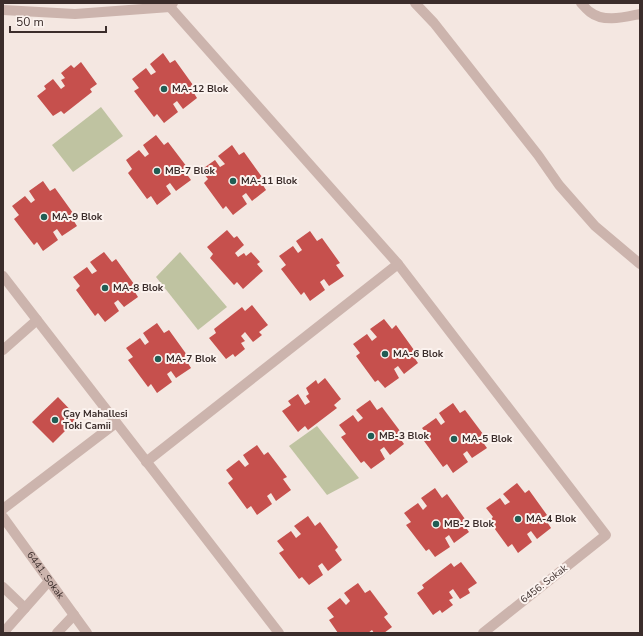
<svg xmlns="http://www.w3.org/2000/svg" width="643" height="636" viewBox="0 0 643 636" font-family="'Nunito Sans',sans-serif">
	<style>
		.green { fill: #bfc3a1 }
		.building { fill: #c6504d }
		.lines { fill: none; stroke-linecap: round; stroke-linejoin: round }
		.minor { stroke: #ccb4ad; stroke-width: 10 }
		.poi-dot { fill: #205d54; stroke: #fbf2ee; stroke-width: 1.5 }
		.labels { text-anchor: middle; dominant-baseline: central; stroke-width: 4; stroke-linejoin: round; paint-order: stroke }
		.poi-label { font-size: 10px; font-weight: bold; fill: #3b2d2b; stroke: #fbf2ee; text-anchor: start }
		.street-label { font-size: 10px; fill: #3b2d2b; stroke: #fbf2ee }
	</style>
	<rect width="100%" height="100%" fill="#f4e7e1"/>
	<g class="green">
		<path d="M 101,107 L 123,136 L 73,172 L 52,145 Z"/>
		<path d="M 180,252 L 227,307 L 198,330 L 156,277 Z"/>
		<path d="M 317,426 L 359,478 L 327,495 L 289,446 Z"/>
	</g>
	<g class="building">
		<path d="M 163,53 L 170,63 L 175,60 L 193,85 L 190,87 L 197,98 L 183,109 L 177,101 L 173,104 L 178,112 L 164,123 L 157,114 L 154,117 L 134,91 L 139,88 L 132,79 L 146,68 L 151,75 L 156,72 L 150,64 Z"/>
		<path d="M 81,62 L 97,84 L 90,89 L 92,92 L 64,114 L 61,111 L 53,116 L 37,96 L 46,89 L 44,86 L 53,79 L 61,89 L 65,86 L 61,80 L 65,78 L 61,73 L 71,65 L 74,68 Z"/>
		<path d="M 156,135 L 164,145 L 168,142 L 187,167 L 183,169 L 191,180 L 176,191 L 170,183 L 166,186 L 171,194 L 157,205 L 151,196 L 147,199 L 128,173 L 132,169 L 126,160 L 139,150 L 145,157 L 149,154 L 143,145 Z"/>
		<path d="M 232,145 L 239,155 L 244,152 L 262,177 L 259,179 L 266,190 L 252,201 L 246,193 L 242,196 L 247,204 L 233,215 L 226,206 L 223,209 L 204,183 L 208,179 L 201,170 L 215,160 L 220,167 L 225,164 L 218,156 Z"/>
		<path d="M 43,181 L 50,191 L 55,188 L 73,213 L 70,215 L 77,226 L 62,236 L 57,229 L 53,232 L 58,240 L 43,251 L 37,242 L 34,245 L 14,219 L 19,215 L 12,206 L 25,196 L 31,203 L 35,200 L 29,191 Z"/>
		<path d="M 227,230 L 234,238 L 237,236 L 244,245 L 235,253 L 238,257 L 244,253 L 246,256 L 251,252 L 260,262 L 257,264 L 263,271 L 243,289 L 237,282 L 234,285 L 210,258 L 213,254 L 207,247 Z"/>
		<path d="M 310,231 L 317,241 L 322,238 L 340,263 L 336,265 L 344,276 L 329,286 L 324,279 L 320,282 L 325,290 L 310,301 L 304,292 L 301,295 L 281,269 L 286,265 L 279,256 L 293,246 L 298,253 L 302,250 L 296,241 Z"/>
		<path d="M 104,252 L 112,262 L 116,259 L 134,284 L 131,286 L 138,297 L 124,307 L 118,300 L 114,303 L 119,311 L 105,322 L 98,313 L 95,316 L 76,290 L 80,286 L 73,277 L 87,267 L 92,274 L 97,271 L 90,262 Z"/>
		<path d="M 252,305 L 268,325 L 259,332 L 262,335 L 253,342 L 245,332 L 241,336 L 245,341 L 241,343 L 245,349 L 235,357 L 233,354 L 226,359 L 209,338 L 216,333 L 214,329 L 242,307 L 245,311 Z"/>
		<path d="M 384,319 L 392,329 L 396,325 L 414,350 L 411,353 L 418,363 L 404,374 L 398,366 L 394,369 L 399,378 L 385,388 L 378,380 L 375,382 L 356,356 L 360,353 L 353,344 L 367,334 L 372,341 L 377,337 L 370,329 Z"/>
		<path d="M 157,323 L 164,333 L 169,330 L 187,355 L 184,357 L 191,368 L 176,378 L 171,371 L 167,374 L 172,382 L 157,393 L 151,384 L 148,387 L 128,360 L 133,357 L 126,348 L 140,338 L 145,345 L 149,342 L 143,333 Z"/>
		<path d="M 325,378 L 341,399 L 334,405 L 337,408 L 308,430 L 305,426 L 298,432 L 282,411 L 291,405 L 288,401 L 298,394 L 305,405 L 310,402 L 306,396 L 309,394 L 306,388 L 316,380 L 318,384 Z"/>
		<path d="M 58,397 L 78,418 L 53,443 L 32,422 Z"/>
		<path d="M 370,400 L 377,410 L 382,407 L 400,431 L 397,434 L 404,444 L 390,455 L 384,447 L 380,450 L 385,459 L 371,469 L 364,461 L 361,463 L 341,437 L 346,434 L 339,425 L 353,415 L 358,422 L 363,418 L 356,410 Z"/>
		<path d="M 453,403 L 460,413 L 465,410 L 483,434 L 479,437 L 487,448 L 472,458 L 467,451 L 463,454 L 468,462 L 453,473 L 447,464 L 443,467 L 424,441 L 429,437 L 422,428 L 436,418 L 441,425 L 445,422 L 439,413 Z"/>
		<path d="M 257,445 L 264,455 L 268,452 L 287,477 L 283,479 L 291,490 L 276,501 L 271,493 L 267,496 L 272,504 L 257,515 L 251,506 L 247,509 L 228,483 L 233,479 L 226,470 L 239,460 L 245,467 L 249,464 L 243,455 Z"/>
		<path d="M 517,483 L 525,493 L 529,490 L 547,515 L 544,517 L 551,528 L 537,539 L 531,531 L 527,534 L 532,542 L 518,553 L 512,544 L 508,547 L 489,521 L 493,517 L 486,508 L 500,498 L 505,505 L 510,502 L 503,494 Z"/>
		<path d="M 435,488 L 442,498 L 447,494 L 465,519 L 462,522 L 469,532 L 454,543 L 449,535 L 445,538 L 450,547 L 435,557 L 429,549 L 426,551 L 406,525 L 411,522 L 404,513 L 418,503 L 423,510 L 427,506 L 421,498 Z"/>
		<path d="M 308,516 L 315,526 L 320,522 L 338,547 L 335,550 L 342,560 L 328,571 L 322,563 L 318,566 L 323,575 L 309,585 L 302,577 L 299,579 L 279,553 L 284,550 L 277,541 L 291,531 L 296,538 L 301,534 L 294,526 Z"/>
		<path d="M 461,562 L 477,583 L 468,589 L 470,593 L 460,599 L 453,589 L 449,592 L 453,598 L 449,600 L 453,605 L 442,613 L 440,610 L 433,615 L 417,593 L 424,588 L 422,585 L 451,563 L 454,567 Z"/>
		<path d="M 358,583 L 365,593 L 370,590 L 388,614 L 384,617 L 392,627 L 384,633 L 374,633 L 372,630 L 368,633 L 338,633 L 329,620 L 334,617 L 327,608 L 340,598 L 346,605 L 350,601 L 344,593 Z"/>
	</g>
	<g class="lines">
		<g class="minor">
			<path d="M 415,3 L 434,23 L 538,155 L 559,185 L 595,226 L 640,264"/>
			<path d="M 581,3 C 584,6 587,10 590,12 C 604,23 625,17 640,14"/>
			<path d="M 170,7 L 398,264 L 606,535 L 483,633"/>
			<path d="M 3,10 L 75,14 L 170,7 L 173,3"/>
			<path d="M 3,276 L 279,633"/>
			<path d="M 3,350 L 37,320"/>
			<path d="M 146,462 L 398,264"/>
			<path d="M 3,509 L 116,423"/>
			<path id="s1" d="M 3,517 L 87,633"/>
			<path d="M 3,587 L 25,608"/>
			<path d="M 3,633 L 49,581"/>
			<path d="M 57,633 L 74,615"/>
		</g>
	</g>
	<g class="poi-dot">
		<circle cx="164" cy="89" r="4"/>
		<circle cx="157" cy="171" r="4"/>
		<circle cx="233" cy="181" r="4"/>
		<circle cx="44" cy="217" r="4"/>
		<circle cx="105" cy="288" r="4"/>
		<circle cx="385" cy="354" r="4"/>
		<circle cx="158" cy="359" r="4"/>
		<circle cx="55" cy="420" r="4"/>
		<circle cx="371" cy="436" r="4"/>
		<circle cx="454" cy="439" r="4"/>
		<circle cx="518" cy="519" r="4"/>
		<circle cx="436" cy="524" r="4"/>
	</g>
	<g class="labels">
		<g class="poi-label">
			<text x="172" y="89">MA-12 Blok</text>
			<text x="165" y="171">MB-7 Blok</text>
			<text x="241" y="181">MA-11 Blok</text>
			<text x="52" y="217">MA-9 Blok</text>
			<text x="113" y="288">MA-8 Blok</text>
			<text x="393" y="354">MA-6 Blok</text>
			<text x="166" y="359">MA-7 Blok</text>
			<text x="63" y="414">Çay Mahallesi<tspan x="63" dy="12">Toki Camii</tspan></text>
			<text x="379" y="436">MB-3 Blok</text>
			<text x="462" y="439">MA-5 Blok</text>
			<text x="526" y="519">MA-4 Blok</text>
			<text x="444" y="524">MB-2 Blok</text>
		</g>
		<g class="street-label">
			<text stroke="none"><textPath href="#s1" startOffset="72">6441. Sokak</textPath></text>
			<text transform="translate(544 584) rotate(-38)">6456. Sokak</text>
		</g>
	</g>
	<rect width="643" height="636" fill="none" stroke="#3b2d2b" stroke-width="8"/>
	<path d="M10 26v6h96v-6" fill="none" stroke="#3b2d2b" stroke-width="2"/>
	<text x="16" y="26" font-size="12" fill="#3b2d2b" stroke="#fbf2ee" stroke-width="3" paint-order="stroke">50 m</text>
</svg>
